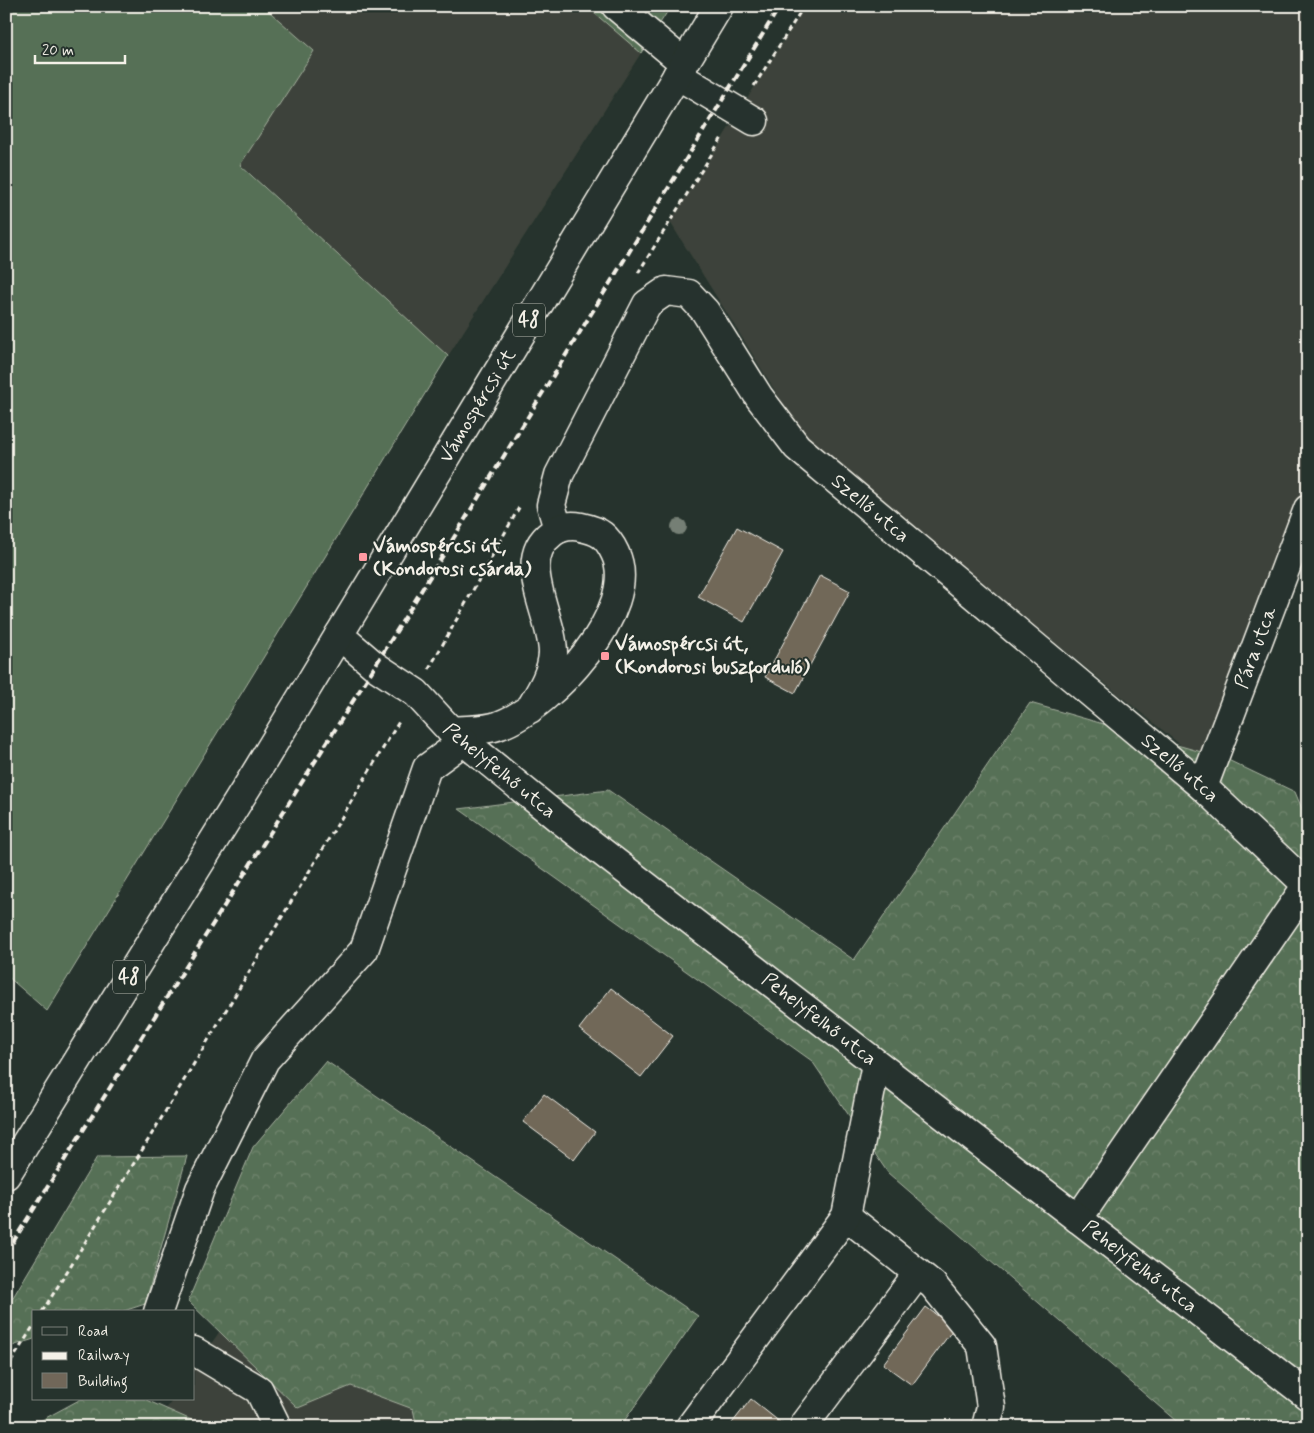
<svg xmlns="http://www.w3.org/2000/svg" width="1314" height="1433" viewBox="0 0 1314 1433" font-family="Mynerve,sans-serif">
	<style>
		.built { fill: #3c433a }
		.grass { fill: #577056; stroke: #a6b09f }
		.forest { fill: url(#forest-crowns); stroke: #a6b09f }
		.building { fill: #716759; stroke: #f4f1e8 }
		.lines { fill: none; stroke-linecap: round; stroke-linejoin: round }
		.minor-casing { stroke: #f4f1e8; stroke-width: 31 }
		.major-casing { stroke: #f4f1e8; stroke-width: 31 }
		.path { stroke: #f4f1e8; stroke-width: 3; stroke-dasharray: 5 4; stroke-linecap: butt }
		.minor { stroke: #26332d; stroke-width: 28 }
		.major { stroke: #26332d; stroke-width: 28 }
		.rail { stroke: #f4f1e8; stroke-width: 4; stroke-dasharray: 8 4; stroke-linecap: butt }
		.tree { fill: #757f74 }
		.poi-dot { fill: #ff9aa2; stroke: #26332d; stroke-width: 2 }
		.labels { text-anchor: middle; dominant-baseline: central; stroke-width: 4; stroke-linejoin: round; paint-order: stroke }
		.shield { fill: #26332d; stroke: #b6b8b0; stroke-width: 1 }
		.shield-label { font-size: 19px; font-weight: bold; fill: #f4f1e8 }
		.street-label { font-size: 20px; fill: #f4f1e8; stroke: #26332d }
		.poi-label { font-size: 20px; font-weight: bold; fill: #f4f1e8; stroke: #26332d; text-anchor: start }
	</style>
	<defs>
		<pattern id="forest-crowns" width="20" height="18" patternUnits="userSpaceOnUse" patternTransform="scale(1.25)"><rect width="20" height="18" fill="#577056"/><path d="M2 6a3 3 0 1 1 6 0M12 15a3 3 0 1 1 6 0" fill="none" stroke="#70856e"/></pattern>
	</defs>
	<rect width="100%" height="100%" fill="#26332d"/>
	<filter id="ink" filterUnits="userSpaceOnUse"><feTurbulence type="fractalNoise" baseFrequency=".02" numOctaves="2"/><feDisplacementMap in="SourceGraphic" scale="10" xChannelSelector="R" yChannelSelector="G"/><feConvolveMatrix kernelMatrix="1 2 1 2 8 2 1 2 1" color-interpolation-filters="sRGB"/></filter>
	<g filter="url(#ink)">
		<g class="built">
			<path d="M 263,6 L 586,6 L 641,53 L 448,356 L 240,164 L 314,51 Z"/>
			<path d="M 805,6 L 1308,6 L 1308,550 L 1226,759 L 1183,747 L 805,439 L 670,222 Z"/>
			<path d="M 283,1238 L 482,1427 L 154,1427 L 173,1399 L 194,1399 L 194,1369 Z"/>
		</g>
		<path class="grass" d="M 6,6 L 263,6 L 314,51 L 240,165 L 448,356 L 47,1011 L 6,975 Z"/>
		<g class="forest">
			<path d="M 586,6 L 671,6 L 641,53 Z"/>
			<path d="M 1030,703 L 1226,759 L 1295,792 L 1308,823 L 1308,1427 L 1183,1427 L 888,1173 L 812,1061 L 459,809 L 608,790 L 854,960 Z"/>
			<path d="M 326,1061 L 698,1316 L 620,1427 L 417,1427 L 413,1409 L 351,1386 L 298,1408 L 188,1301 L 253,1147 Z"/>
			<path d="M 187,1156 L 145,1304 L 121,1312 L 34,1312 L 34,1339 L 6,1348 L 6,1309 L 97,1157 Z"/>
			<path d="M 81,1399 L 144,1399 L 207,1427 L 29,1427 Z"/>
		</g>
		<g class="building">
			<path d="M 737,527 L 783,552 L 744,622 L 698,597 Z"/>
			<path d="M 820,575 L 850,591 L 795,693 L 765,677 Z"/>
			<path d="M 611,988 L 673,1036 L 641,1077 L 579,1029 Z"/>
			<path d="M 544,1094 L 595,1132 L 574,1160 L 523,1122 Z"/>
			<path d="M 926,1307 L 954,1328 L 912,1385 L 883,1364 Z"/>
			<path d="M 751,1399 L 786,1427 L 729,1427 Z"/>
		</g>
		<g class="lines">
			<defs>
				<g id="minor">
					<path d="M 616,6 L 684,63"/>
					<path d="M 677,75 L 754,121"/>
					<path id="s1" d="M 558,529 L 551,505 L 559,475 L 647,304 L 666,291 L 689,294 L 705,311 L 759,397 L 797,447 L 1203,787 L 1307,885 L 1078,1219"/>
					<path id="s2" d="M 339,635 L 375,666 L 416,693 L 451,731 L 558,818 L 1308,1396"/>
					<path d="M 451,731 C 466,729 486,731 500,725 C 550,707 642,609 615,553 C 607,536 600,531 581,527 C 571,525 561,526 552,533 C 514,560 553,616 553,653 C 552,674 540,692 530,709"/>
					<path id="s3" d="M 1203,787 L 1308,509"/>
					<path d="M 846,1216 L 933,1285 L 982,1346 L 991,1407 L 986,1427"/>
					<path d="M 158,1312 L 200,1189 L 265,1060 L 364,950 L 427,768 L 464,741"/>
					<path d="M 194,1351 L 259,1390 L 277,1427"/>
					<path d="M 805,1424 L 918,1273"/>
					<path d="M 690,1427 L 846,1216 L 876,1064"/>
				</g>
				<g id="major">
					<path id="s4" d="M 6,1175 L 252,779 L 719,6"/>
				</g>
			</defs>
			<use href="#minor" class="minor-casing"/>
			<use href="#major" class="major-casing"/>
			<g class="path">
				<path d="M 754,86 L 804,6"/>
				<path d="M 638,273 L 723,136"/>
				<path d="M 429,669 L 521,504"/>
				<path d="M 42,1312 L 144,1147 L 400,720"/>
				<path d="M 6,1370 L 34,1325"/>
			</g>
			<use href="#minor" class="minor"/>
			<use href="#major" class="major"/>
			<path class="rail" d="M 6,1253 L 375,666 L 780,6"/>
		</g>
		<circle class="tree" cx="679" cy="527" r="8"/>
	</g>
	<g class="poi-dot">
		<rect x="358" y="552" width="10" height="10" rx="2.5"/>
		<rect x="600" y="651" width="10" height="10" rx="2.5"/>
	</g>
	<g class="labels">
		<g class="shield">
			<rect x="513" y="303.5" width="32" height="33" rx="4"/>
			<rect x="113" y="960.5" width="32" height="33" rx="4"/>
		</g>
		<g class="shield-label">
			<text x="529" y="320">48</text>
			<text x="129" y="977">48</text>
		</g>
		<g class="street-label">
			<text stroke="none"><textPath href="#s4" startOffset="902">Vámospércsi út</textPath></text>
			<text stroke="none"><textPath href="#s1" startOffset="578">Szellő utca</textPath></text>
			<text stroke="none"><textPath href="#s3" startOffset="149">Pára utca</textPath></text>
			<text stroke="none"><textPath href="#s1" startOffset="982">Szellő utca</textPath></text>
			<text stroke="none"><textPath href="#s2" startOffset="211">Pehelyfelhő utca</textPath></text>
			<text stroke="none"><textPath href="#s2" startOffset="616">Pehelyfelhő utca</textPath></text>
			<text stroke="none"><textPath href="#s2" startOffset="1021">Pehelyfelhő utca</textPath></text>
		</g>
		<g class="poi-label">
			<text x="373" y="546">Vámospércsi út,<tspan x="373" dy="23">(Kondorosi csárda)</tspan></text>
			<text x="615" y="644">Vámospércsi út,<tspan x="615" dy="23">(Kondorosi buszforduló)</tspan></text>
		</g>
	</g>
	<rect width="1314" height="1433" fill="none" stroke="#26332d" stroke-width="25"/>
	<rect x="12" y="12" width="1289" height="1408" fill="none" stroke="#f4f1e8" stroke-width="2" filter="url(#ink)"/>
	<rect x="32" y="1310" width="162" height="90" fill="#26332d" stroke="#787f78"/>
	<rect x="42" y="1327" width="25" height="8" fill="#26332d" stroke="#787f78"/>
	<text x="78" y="1336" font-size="15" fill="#f4f1e8">Road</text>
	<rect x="42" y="1352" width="25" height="8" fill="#f4f1e8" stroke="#787f78"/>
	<text x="78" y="1360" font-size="15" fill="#f4f1e8">Railway</text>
	<rect x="42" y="1373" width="25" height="15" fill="#716759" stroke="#787f78"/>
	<text x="78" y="1386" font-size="15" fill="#f4f1e8">Building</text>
	<path d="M35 55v8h90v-8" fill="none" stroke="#f4f1e8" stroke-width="2.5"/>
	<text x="42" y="55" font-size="15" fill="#f4f1e8" stroke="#26332d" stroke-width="4" paint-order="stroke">20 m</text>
</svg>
